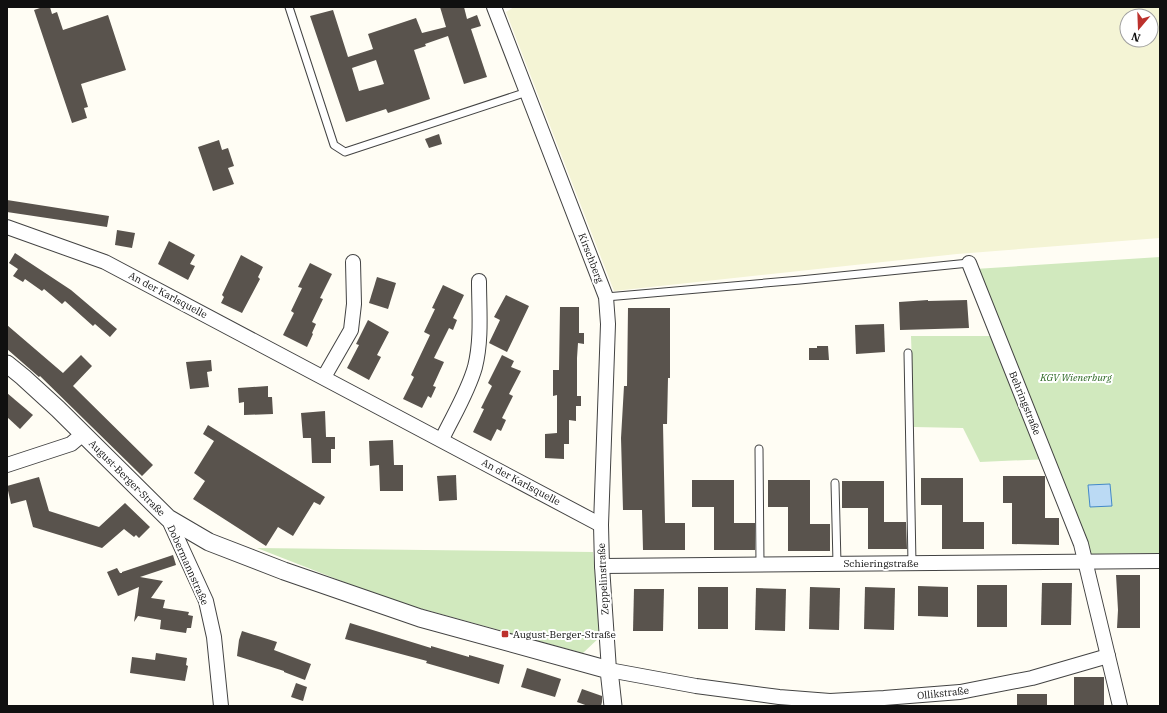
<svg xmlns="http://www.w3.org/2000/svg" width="1167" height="713" viewBox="0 0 1167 713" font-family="'IBM Plex Serif',serif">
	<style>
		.farmland { fill: #f4f4d5; fill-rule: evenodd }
		.green { fill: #d1e9be }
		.water { fill: #bbdaf4; stroke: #4489c8 }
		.building { fill: #59534d; fill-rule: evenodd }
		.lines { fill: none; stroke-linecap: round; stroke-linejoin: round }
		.service-casing { stroke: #434343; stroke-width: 9 }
		.minor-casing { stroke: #434343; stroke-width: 16 }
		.tertiary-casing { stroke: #434343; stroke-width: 19 }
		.service { stroke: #fff; stroke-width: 7 }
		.minor { stroke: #fff; stroke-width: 14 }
		.tertiary { stroke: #fff; stroke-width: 17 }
		.poi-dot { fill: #bc312d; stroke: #fff; stroke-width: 1.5 }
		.labels { text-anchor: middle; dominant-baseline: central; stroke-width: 4; stroke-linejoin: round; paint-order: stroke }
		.street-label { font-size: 10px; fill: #101010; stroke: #fff }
		.park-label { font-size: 10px; font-style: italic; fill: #2b6722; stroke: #fff }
		.poi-label { font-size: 10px; fill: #101010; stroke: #fff; text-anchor: start }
	</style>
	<rect width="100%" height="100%" fill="#fffdf4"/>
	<path class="farmland" d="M 514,7 L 1160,7 L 1160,238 L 957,254 L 614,291 L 506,12 ZM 1127,16 L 1151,16 L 1151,40 L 1127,40 Z"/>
	<g class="green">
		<path d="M 1160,257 L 1160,553 L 1090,554 L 1050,459 L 980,462 L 963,428 L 914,427 L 911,336 L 1001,336 L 975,269 Z"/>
		<path d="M 257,548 L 593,552 L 601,636 L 583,653 L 390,600 Z"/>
	</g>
	<path class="water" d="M 1110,484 L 1112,506 L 1090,507 L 1088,485 Z"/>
	<g class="building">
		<path d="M 43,7 L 50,7 L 52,14 L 57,12 L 63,30 L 108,15 L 126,70 L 81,84 L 88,107 L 84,108 L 87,118 L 72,123 L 34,10 Z"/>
		<path d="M 440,7 L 464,7 L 467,19 L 477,15 L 481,26 L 471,29 L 487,77 L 464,84 L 448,36 L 425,44 L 426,46 L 414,50 L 430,99 L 388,113 L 386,109 L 346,122 L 310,16 L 333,10 L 348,57 L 373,49 L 368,34 L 416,18 L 422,33 L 446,27 ZM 376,60 L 384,84 L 359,91 L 352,68 Z"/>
		<path d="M 439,134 L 442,144 L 429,148 L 425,139 Z"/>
		<path d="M 219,140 L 222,150 L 228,148 L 234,166 L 228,168 L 234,184 L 213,191 L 198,147 Z"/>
		<path d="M 7,200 L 109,216 L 107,227 L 7,212 Z"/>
		<path d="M 117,230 L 135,233 L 132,248 L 115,245 Z"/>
		<path d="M 169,241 L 195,255 L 190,264 L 195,266 L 188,280 L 158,264 Z"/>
		<path d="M 15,253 L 71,290 L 117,329 L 110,337 L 95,324 L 93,326 L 65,301 L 62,304 L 44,289 L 42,291 L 25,279 L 23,282 L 13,276 L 18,269 L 9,263 Z"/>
		<path d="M 241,255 L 263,267 L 258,277 L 260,279 L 242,313 L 221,303 L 224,297 L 222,295 Z"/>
		<path d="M 310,263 L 332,274 L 320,298 L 323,299 L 312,322 L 316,324 L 312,333 L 313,334 L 307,347 L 283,335 L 294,313 L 291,311 L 302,288 L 298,287 Z"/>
		<path d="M 377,277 L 396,283 L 388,309 L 369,303 Z"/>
		<path d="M 443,285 L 464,295 L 453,318 L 457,320 L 453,330 L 449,328 L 434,358 L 444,362 L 433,386 L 436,387 L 431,398 L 428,396 L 422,408 L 403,399 L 414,377 L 411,375 L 430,335 L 424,332 L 435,309 L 432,308 Z"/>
		<path d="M 506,295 L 529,306 L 507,352 L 489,343 L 500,320 L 494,317 Z"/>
		<path d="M 928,300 L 928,301 L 967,300 L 969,328 L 900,330 L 899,302 Z"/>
		<path d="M 560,307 L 579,307 L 579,333 L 584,333 L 584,344 L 578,343 L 577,358 L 577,396 L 581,396 L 581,406 L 576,406 L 576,421 L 569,420 L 569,444 L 564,444 L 564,459 L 545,458 L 545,434 L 557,433 L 557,395 L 553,396 L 553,370 L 559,370 Z"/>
		<path d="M 628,308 L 670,308 L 670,378 L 668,378 L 667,424 L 663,424 L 665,523 L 685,523 L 685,550 L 643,550 L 642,510 L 623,510 L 621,438 L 624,386 L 627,386 Z"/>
		<path d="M 368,320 L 389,332 L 377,355 L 381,357 L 369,380 L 347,368 L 359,345 L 356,344 Z"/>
		<path d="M 884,324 L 885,352 L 856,354 L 855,325 Z"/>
		<path d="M 7,325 L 63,373 L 81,355 L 92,366 L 73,386 L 153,465 L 142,476 L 40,376 L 39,377 L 7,349 Z"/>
		<path d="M 817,346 L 828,346 L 829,360 L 809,360 L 809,348 L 817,348 Z"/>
		<path d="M 502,355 L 514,361 L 511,367 L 521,371 L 509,394 L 513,396 L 502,418 L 506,420 L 501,431 L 497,429 L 491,441 L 473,432 L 484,409 L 481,408 L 492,386 L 488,383 Z"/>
		<path d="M 211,360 L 212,371 L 207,372 L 209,387 L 190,389 L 186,362 Z"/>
		<path d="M 268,386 L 268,397 L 272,397 L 273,414 L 244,415 L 244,402 L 239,403 L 238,388 Z"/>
		<path d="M 7,393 L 33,415 L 20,429 L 7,417 Z"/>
		<path d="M 325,411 L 326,437 L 335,437 L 335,449 L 331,449 L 331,463 L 312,463 L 311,438 L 303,438 L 301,413 Z"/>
		<path d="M 208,425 L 325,497 L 320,505 L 314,502 L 293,536 L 278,527 L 266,546 L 193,499 L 205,481 L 194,473 L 214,441 L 203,434 Z"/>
		<path d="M 393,440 L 394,465 L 403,465 L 403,491 L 380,491 L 379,465 L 370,466 L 369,441 Z"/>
		<path d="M 456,475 L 457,500 L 439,501 L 437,476 Z"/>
		<path d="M 1003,476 L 1045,476 L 1045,518 L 1059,518 L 1059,545 L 1012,544 L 1012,503 L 1003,503 Z"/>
		<path d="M 39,477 L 49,511 L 99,527 L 125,503 L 150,527 L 139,538 L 136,535 L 134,537 L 124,529 L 102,548 L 33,527 L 26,500 L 11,504 L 7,486 Z"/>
		<path d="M 921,478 L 963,478 L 963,522 L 984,522 L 984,549 L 942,549 L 942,505 L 921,505 Z"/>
		<path d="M 692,480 L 734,480 L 734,523 L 755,523 L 755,550 L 714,550 L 714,507 L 692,507 Z"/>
		<path d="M 768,480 L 810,480 L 810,524 L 830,524 L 830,551 L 788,551 L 788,507 L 768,507 Z"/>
		<path d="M 842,481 L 884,481 L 884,522 L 906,522 L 907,549 L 868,549 L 868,508 L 842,508 Z"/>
		<path d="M 173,555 L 176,565 L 140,577 L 163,581 L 151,598 L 165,600 L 163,608 L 189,612 L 188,615 L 193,616 L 191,628 L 187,628 L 186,633 L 160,629 L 161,620 L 138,616 L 134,622 L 139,587 L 118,596 L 107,572 L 117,568 L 120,573 L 122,573 L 122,572 Z"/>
		<path d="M 1116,575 L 1140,575 L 1140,628 L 1117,628 L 1118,610 Z"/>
		<path d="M 1042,583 L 1072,583 L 1071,625 L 1041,625 Z"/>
		<rect x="977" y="585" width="30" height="42"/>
		<path d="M 918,586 L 948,587 L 948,617 L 918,616 Z"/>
		<rect x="698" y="587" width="30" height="42"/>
		<path d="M 810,587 L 840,588 L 839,630 L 809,629 Z"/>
		<path d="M 865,587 L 895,588 L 894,630 L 864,629 Z"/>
		<path d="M 756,588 L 786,589 L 785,631 L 755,630 Z"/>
		<path d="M 634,589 L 664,589 L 663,631 L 633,631 Z"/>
		<path d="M 350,623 L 431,648 L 431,646 L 469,657 L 469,655 L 504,665 L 499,684 L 426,663 L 427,661 L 345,639 Z"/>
		<path d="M 242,631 L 277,642 L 274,650 L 311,664 L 305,680 L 284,672 L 284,671 L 237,656 L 239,640 Z"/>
		<path d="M 156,653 L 187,658 L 186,665 L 188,666 L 185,681 L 130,673 L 132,657 L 155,660 Z"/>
		<path d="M 527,668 L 561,679 L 555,697 L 521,687 Z"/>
		<rect x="1074" y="677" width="30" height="29"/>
		<path d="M 296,683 L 307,687 L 303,701 L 291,697 Z"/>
		<path d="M 582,689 L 602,696 L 602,702 L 601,706 L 588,706 L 577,702 Z"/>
		<rect x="1017" y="694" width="30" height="12"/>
	</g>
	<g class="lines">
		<defs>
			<g id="service">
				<path d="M 289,7 L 334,145 L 345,152 L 527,92"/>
				<path d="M 606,297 L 800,280 L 969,263"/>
				<path d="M 908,353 L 912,563"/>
				<path d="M 759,449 L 760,564"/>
				<path d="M 835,483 L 837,563"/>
			</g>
			<g id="minor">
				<path d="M 494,7 L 606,297 L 608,324 L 601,525 L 602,566 L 609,670 L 696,686 L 779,697 L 830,701 L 884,698 L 960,692 L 1032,678 L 1108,656"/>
				<path d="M 7,227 L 105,262 L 601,525"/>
				<path d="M 969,263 L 1081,544 L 1120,706"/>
				<path d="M 324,377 L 351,330 L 354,304 L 353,262"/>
				<path d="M 442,439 C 453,416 468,392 475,367 C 482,339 479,309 479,281"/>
				<path d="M 7,465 L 71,444 L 83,434"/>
				<path d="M 168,518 L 206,601 L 214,637 L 221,706"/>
				<path d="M 602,566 L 1160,561"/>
			</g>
			<path id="tertiary" d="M 7,364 L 23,377 L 58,409 L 168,518 L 209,542 L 284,571 L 420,618 L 609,670 L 613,706"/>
		</defs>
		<use href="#service" class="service-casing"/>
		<use href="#minor" class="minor-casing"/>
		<use href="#tertiary" class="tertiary-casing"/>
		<use href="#service" class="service"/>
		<use href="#minor" class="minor"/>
		<use href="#tertiary" class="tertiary"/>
	</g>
	<rect class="poi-dot" x="501" y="630" width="8" height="8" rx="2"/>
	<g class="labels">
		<g class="street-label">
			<text transform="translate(591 258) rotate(69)">Kirschberg</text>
			<text transform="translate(168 295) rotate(28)">An der Karlsquelle</text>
			<text transform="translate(1025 403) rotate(68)">Behringstraße</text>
			<text transform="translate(127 478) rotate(45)">August-Berger-Straße</text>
			<text transform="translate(521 482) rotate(28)">An der Karlsquelle</text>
			<text x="881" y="563">Schieringstraße</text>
			<text transform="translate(188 565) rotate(66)">Dobermannstraße</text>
			<text transform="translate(603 579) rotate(-93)">Zeppelinstraße</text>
			<text transform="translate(943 693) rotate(-6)">Ollikstraße</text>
		</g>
		<g class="park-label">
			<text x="1076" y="377">KGV Wienerburg</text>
		</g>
		<g class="poi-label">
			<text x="513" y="634">August-Berger-Straße</text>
		</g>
	</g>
	<rect width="1167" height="713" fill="none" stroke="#101010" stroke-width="16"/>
	<g transform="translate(1139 28) rotate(199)"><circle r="19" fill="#ffffff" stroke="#9f9f9f"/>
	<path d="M0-3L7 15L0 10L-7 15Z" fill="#bc312d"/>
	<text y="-6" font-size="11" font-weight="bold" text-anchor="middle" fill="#101010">N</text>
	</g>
</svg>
